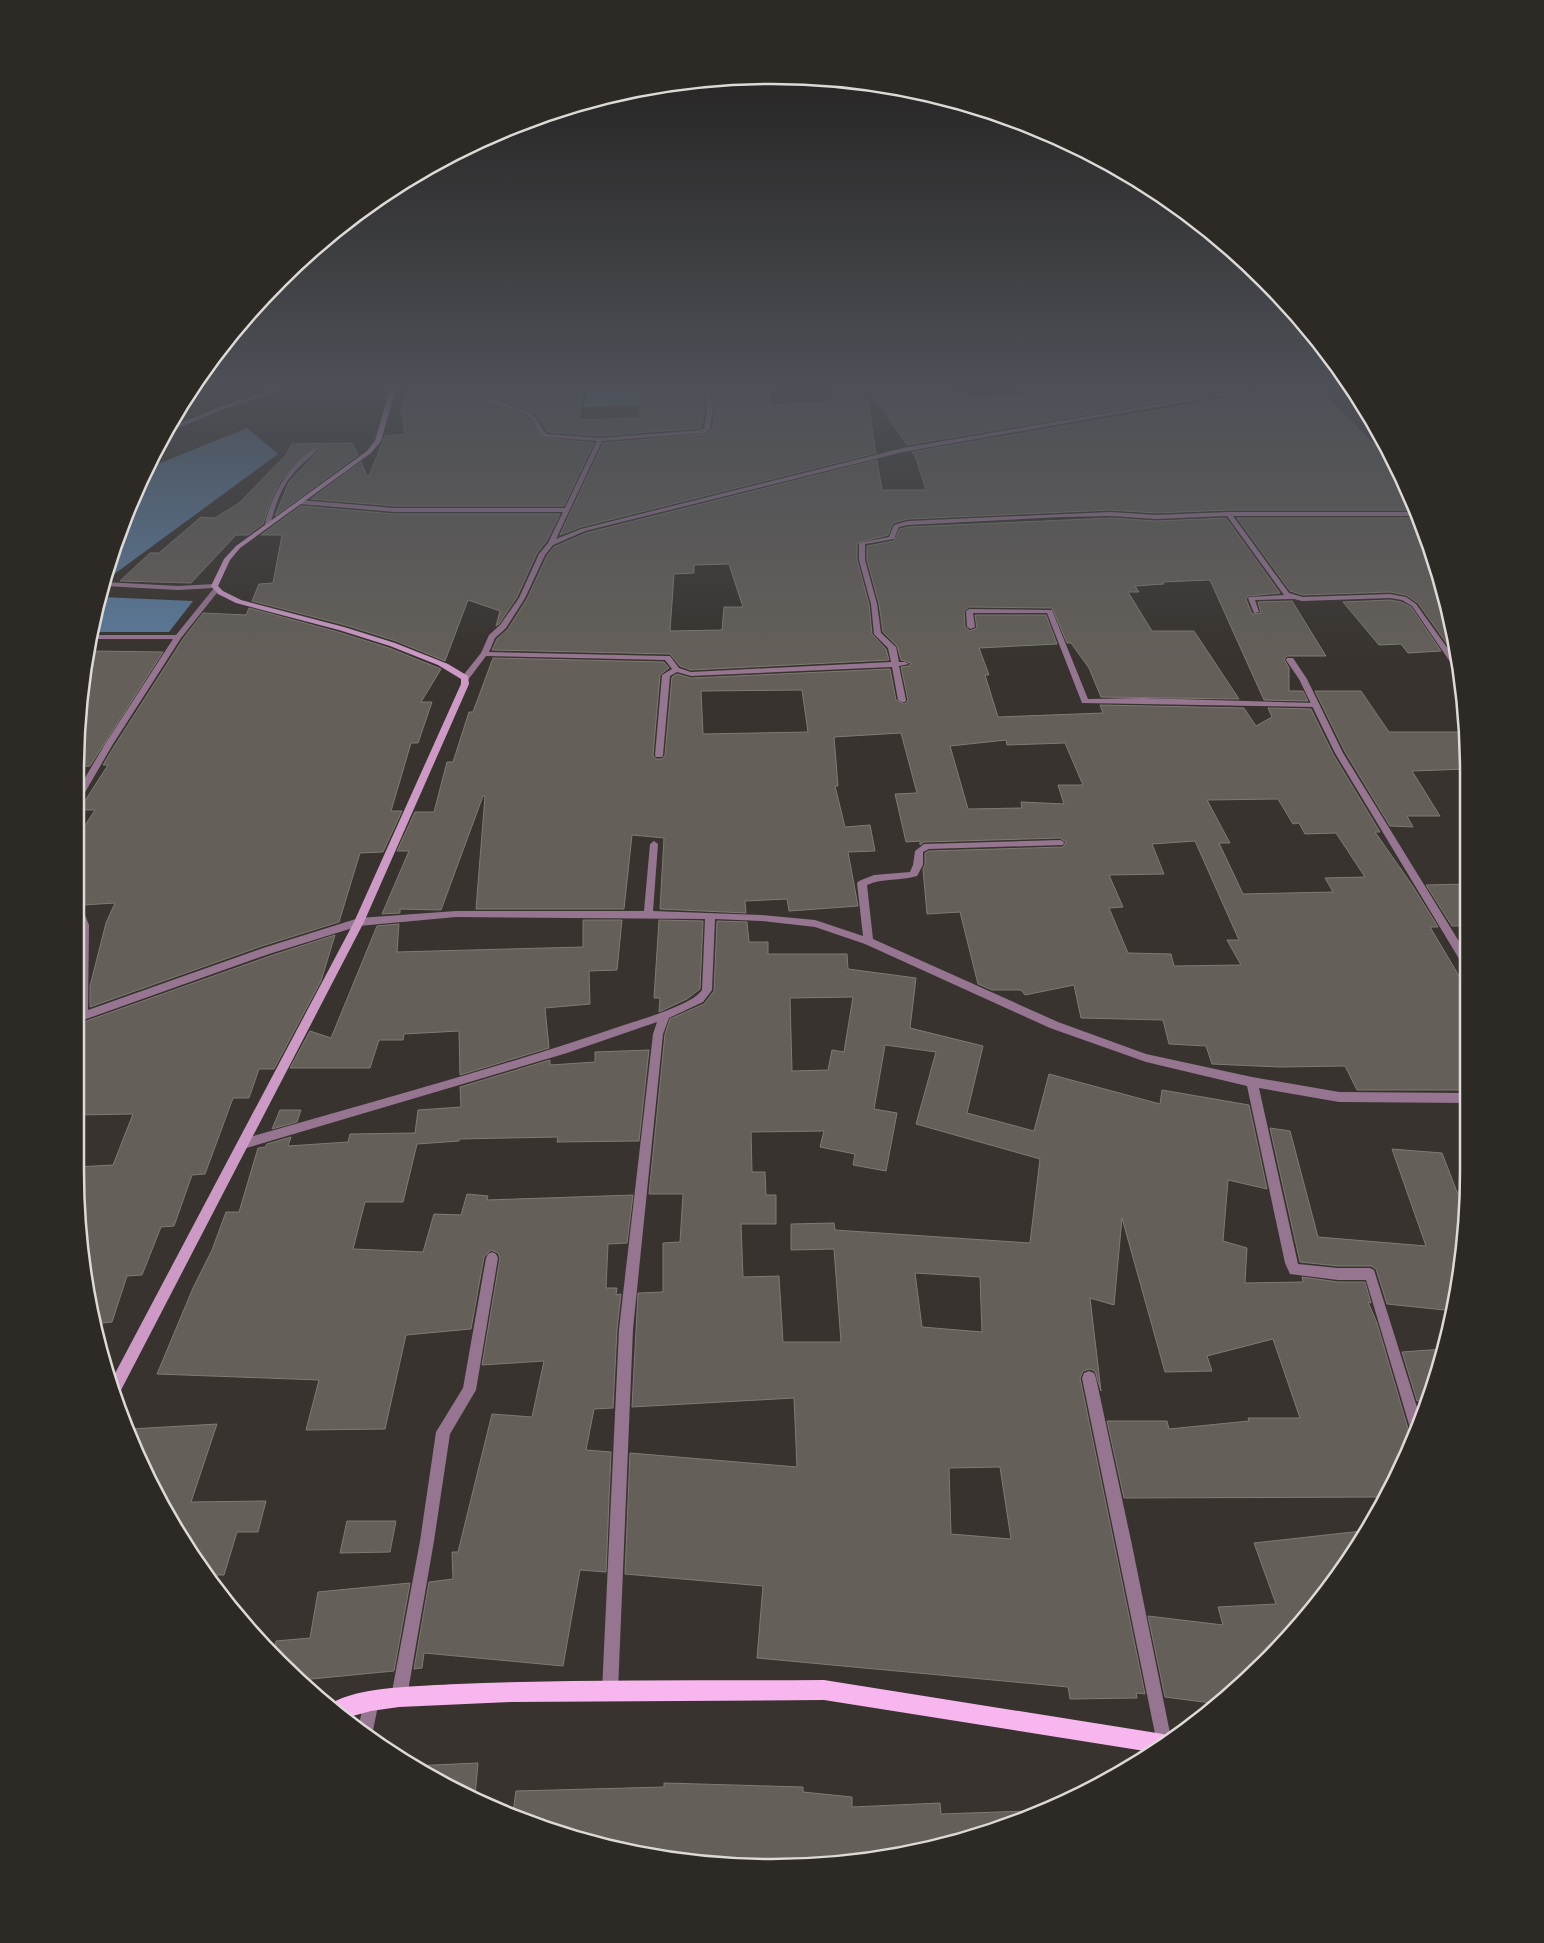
<svg xmlns="http://www.w3.org/2000/svg" width="1544" height="1943" viewBox="0 0 1544 1943" font-family="'DM Sans',sans-serif">
	<style>
		.water { fill: #5b7a9a }
		.building { fill: #645f59; stroke: #807a74; fill-rule: evenodd }
		.lines { fill: none; stroke-linecap: round; stroke-linejoin: round }
		.service { fill: #957590; fill-rule: evenodd }
		.minor { fill: #957590; fill-rule: evenodd }
		.secondary { fill: #cc9ac5; fill-rule: evenodd }
		.primary { fill: #f7b6ed; fill-rule: evenodd }
		.rim { fill: none; stroke: #ddd9d6; stroke-width: 2.5 }
	</style>
	<rect width="100%" height="100%" fill="#38332e"/>
	<g class="water">
		<path d="M 590,385 L 637,385 L 641,405 L 583,407 Z"/>
		<path d="M 247,428 L 278,454 L 113,575 L 107,575 L 112,548 L 148,468 Z"/>
		<path d="M 102,597 L 193,601 L 169,632 L 95,632 Z"/>
	</g>
	<g class="building">
		<path d="M 413,385 L 479,385 L 481,393 L 486,400 L 523,415 L 531,421 L 543,438 L 594,443 L 564,506 L 395,506 L 311,499 L 361,462 L 368,478 L 385,436 L 405,434 L 401,409 Z"/>
		<path d="M 487,385 L 583,385 L 579,420 L 640,418 L 640,385 L 700,385 L 705,410 L 701,428 L 600,436 L 548,432 L 538,417 L 531,412 L 491,395 Z"/>
		<path d="M 710,385 L 768,385 L 770,405 L 832,402 L 831,397 L 836,396 L 834,385 L 945,385 L 948,396 L 1027,397 L 1021,390 L 1049,388 L 1045,385 L 1156,385 L 1167,401 L 907,445 L 865,385 L 876,453 L 581,527 L 560,535 L 603,443 L 706,434 L 712,429 L 715,410 Z"/>
		<path d="M 1164,385 L 1261,385 L 1176,399 Z"/>
		<path d="M 1302,385 L 1314,385 L 1376,446 L 1385,446 L 1412,510 L 1229,510 L 1156,513 L 1111,510 L 908,519 L 893,523 L 888,535 L 857,543 L 857,560 L 869,604 L 872,634 L 886,649 L 889,660 L 691,670 L 680,666 L 670,654 L 492,650 L 497,639 L 508,629 L 527,599 L 547,556 L 554,547 L 586,533 L 877,460 L 882,490 L 926,490 L 916,458 L 912,452 ZM 729,564 L 743,607 L 724,607 L 722,630 L 670,631 L 674,574 L 694,573 L 694,565 Z"/>
		<path d="M 352,443 L 358,455 L 275,516 L 289,482 L 319,450 L 311,448 L 280,482 L 272,498 L 263,524 L 248,535 L 236,535 L 191,583 L 120,581 L 150,553 L 159,553 L 201,517 L 215,518 L 239,503 L 286,455 L 292,444 Z"/>
		<path d="M 301,506 L 395,514 L 560,514 L 546,542 L 537,553 L 517,597 L 499,624 L 496,626 L 500,611 L 468,600 L 445,661 L 396,641 L 345,625 L 252,601 L 259,584 L 273,583 L 282,535 L 261,535 Z"/>
		<path d="M 1111,518 L 1156,521 L 1226,518 L 1280,593 L 1248,596 L 1246,599 L 1252,614 L 1261,613 L 1258,602 L 1292,601 L 1326,656 L 1287,656 L 1284,659 L 1289,668 L 1289,691 L 1303,691 L 1308,701 L 1264,700 L 1210,580 L 1162,582 L 1164,584 L 1135,586 L 1139,592 L 1128,592 L 1152,631 L 1194,631 L 1239,699 L 1101,697 L 1089,668 L 1071,643 L 1067,643 L 1052,608 L 969,607 L 964,611 L 965,627 L 970,631 L 977,628 L 975,615 L 1046,615 L 1057,644 L 979,648 L 989,675 L 985,675 L 998,717 L 1103,713 L 1100,705 L 1244,708 L 1256,726 L 1272,717 L 1268,708 L 1311,709 L 1333,754 L 1380,832 L 1375,832 L 1412,885 L 1438,927 L 1430,927 L 1468,991 L 1469,1090 L 1357,1090 L 1345,1066 L 1280,1067 L 1212,1064 L 1206,1046 L 1169,1044 L 1163,1020 L 1081,1018 L 1074,985 L 1025,995 L 1021,990 L 992,990 L 978,984 L 960,912 L 927,914 L 923,869 L 925,865 L 925,853 L 929,851 L 1063,847 L 1066,842 L 1060,838 L 924,842 L 920,845 L 920,841 L 906,842 L 895,794 L 917,793 L 901,733 L 834,737 L 838,786 L 835,786 L 845,827 L 870,825 L 875,851 L 848,852 L 858,906 L 789,911 L 787,899 L 745,901 L 746,913 L 660,909 L 664,838 L 632,835 L 624,909 L 476,909 L 485,796 L 483,796 L 441,910 L 400,909 L 400,913 L 382,914 L 409,851 L 397,851 L 415,812 L 434,812 L 447,762 L 453,762 L 469,712 L 473,712 L 493,658 L 664,662 L 669,668 L 660,675 L 653,755 L 656,759 L 662,759 L 665,755 L 672,677 L 677,674 L 691,678 L 890,669 L 896,700 L 905,704 L 908,700 L 901,667 L 909,666 L 911,663 L 901,660 L 897,646 L 883,632 L 879,604 L 867,560 L 867,546 L 894,541 L 900,529 L 908,527 ZM 802,690 L 808,732 L 703,734 L 701,691 ZM 1006,740 L 1007,745 L 1065,743 L 1083,785 L 1058,785 L 1064,804 L 1021,802 L 1022,808 L 968,809 L 950,746 ZM 1278,799 L 1293,824 L 1299,823 L 1305,834 L 1336,833 L 1365,877 L 1325,878 L 1333,892 L 1243,894 L 1219,843 L 1230,843 L 1207,800 ZM 1195,841 L 1239,940 L 1227,940 L 1241,965 L 1174,966 L 1171,954 L 1128,953 L 1109,908 L 1123,907 L 1109,875 L 1164,874 L 1152,844 Z"/>
		<path d="M 1237,518 L 1415,518 L 1445,591 L 1455,651 L 1452,651 L 1418,603 L 1406,595 L 1390,592 L 1303,595 L 1290,591 Z"/>
		<path d="M 1390,600 L 1401,602 L 1411,607 L 1441,651 L 1408,653 L 1401,644 L 1379,645 L 1343,602 Z"/>
		<path d="M 249,608 L 338,632 L 389,648 L 441,669 L 421,702 L 432,702 L 418,743 L 411,743 L 391,811 L 402,811 L 383,852 L 360,853 L 339,922 L 262,946 L 90,1007 L 90,986 L 106,923 L 115,903 L 83,905 L 76,900 L 76,839 L 95,810 L 79,810 L 108,765 L 103,765 L 115,745 L 183,639 L 203,613 L 246,615 Z"/>
		<path d="M 91,651 L 163,652 L 90,766 L 76,767 L 76,727 Z"/>
		<path d="M 1315,691 L 1361,691 L 1389,732 L 1468,732 L 1468,769 L 1412,771 L 1440,816 L 1407,816 L 1413,827 L 1390,826 L 1345,752 Z"/>
		<path d="M 1468,884 L 1468,926 L 1452,926 L 1426,885 Z"/>
		<path d="M 583,920 L 622,920 L 617,970 L 589,971 L 590,1004 L 545,1008 L 549,1048 L 460,1075 L 459,1031 L 404,1034 L 403,1040 L 379,1040 L 370,1068 L 290,1068 L 310,1031 L 331,1038 L 377,926 L 399,924 L 397,952 L 583,947 Z"/>
		<path d="M 659,920 L 703,921 L 700,989 L 687,999 L 659,1012 L 660,998 L 654,998 Z"/>
		<path d="M 717,921 L 747,922 L 749,942 L 768,942 L 768,954 L 847,954 L 848,969 L 916,978 L 910,1028 L 983,1046 L 967,1113 L 1034,1131 L 1049,1074 L 1160,1104 L 1162,1090 L 1249,1105 L 1267,1189 L 1228,1180 L 1223,1241 L 1247,1248 L 1245,1283 L 1303,1282 L 1302,1277 L 1338,1282 L 1365,1282 L 1371,1303 L 1368,1302 L 1377,1323 L 1409,1432 L 1411,1437 L 1415,1439 L 1382,1497 L 1124,1498 L 1107,1421 L 1167,1421 L 1169,1429 L 1249,1421 L 1248,1418 L 1300,1418 L 1273,1339 L 1207,1356 L 1212,1371 L 1165,1372 L 1122,1218 L 1114,1305 L 1090,1298 L 1101,1391 L 1095,1371 L 1090,1369 L 1083,1371 L 1080,1378 L 1145,1694 L 1136,1693 L 1137,1698 L 1070,1699 L 1068,1687 L 757,1658 L 763,1586 L 625,1574 L 630,1453 L 797,1467 L 794,1398 L 632,1407 L 638,1293 L 663,1292 L 663,1243 L 680,1242 L 683,1194 L 649,1194 L 665,1034 L 670,1019 L 704,1004 L 714,991 ZM 853,997 L 844,1052 L 832,1050 L 828,1070 L 792,1071 L 790,998 ZM 885,1045 L 936,1052 L 916,1124 L 1040,1159 L 1030,1243 L 835,1230 L 834,1223 L 791,1224 L 791,1250 L 834,1249 L 841,1342 L 783,1342 L 779,1276 L 743,1277 L 741,1224 L 776,1224 L 776,1195 L 766,1195 L 765,1172 L 752,1172 L 751,1132 L 824,1131 L 820,1147 L 855,1154 L 853,1165 L 886,1171 L 897,1113 L 874,1109 ZM 915,1273 L 980,1277 L 982,1332 L 922,1327 ZM 1000,1467 L 1011,1539 L 951,1534 L 949,1468 Z"/>
		<path d="M 335,935 L 321,981 L 274,1069 L 259,1069 L 249,1098 L 233,1098 L 205,1174 L 192,1175 L 174,1226 L 161,1227 L 142,1275 L 127,1276 L 112,1322 L 95,1324 L 75,1167 L 113,1165 L 133,1114 L 75,1115 L 75,1025 L 270,956 Z"/>
		<path d="M 649,1050 L 639,1141 L 557,1142 L 558,1137 L 459,1139 L 459,1141 L 417,1144 L 403,1202 L 365,1202 L 353,1249 L 423,1252 L 434,1214 L 461,1215 L 467,1194 L 488,1196 L 487,1200 L 633,1195 L 627,1243 L 608,1244 L 606,1288 L 617,1288 L 616,1295 L 621,1294 L 617,1329 L 613,1408 L 594,1409 L 586,1450 L 611,1452 L 606,1572 L 580,1570 L 563,1666 L 424,1653 L 422,1668 L 414,1669 L 429,1582 L 453,1579 L 452,1552 L 458,1552 L 492,1414 L 532,1417 L 544,1361 L 482,1365 L 500,1258 L 498,1253 L 491,1250 L 484,1257 L 471,1329 L 406,1335 L 385,1429 L 306,1430 L 319,1380 L 157,1374 L 193,1288 L 212,1250 L 226,1212 L 239,1212 L 258,1148 L 265,1147 L 267,1144 L 291,1137 L 288,1146 L 348,1142 L 350,1134 L 415,1133 L 418,1110 L 461,1107 L 460,1087 L 550,1060 L 550,1065 L 595,1062 L 595,1052 Z"/>
		<path d="M 280,1110 L 301,1110 L 297,1122 L 272,1129 Z"/>
		<path d="M 1270,1128 L 1290,1131 L 1318,1237 L 1426,1246 L 1392,1149 L 1442,1153 L 1457,1192 L 1467,1193 L 1454,1311 L 1387,1304 L 1376,1269 L 1371,1266 L 1338,1266 L 1300,1262 Z"/>
		<path d="M 1443,1349 L 1427,1400 L 1417,1401 L 1402,1352 Z"/>
		<path d="M 217,1424 L 191,1502 L 266,1501 L 258,1532 L 237,1532 L 224,1575 L 211,1575 L 168,1519 L 131,1429 Z"/>
		<path d="M 347,1521 L 396,1521 L 390,1552 L 340,1553 Z"/>
		<path d="M 1362,1531 L 1325,1595 L 1232,1695 L 1219,1704 L 1165,1697 L 1148,1616 L 1223,1625 L 1218,1607 L 1276,1604 L 1254,1543 Z"/>
		<path d="M 410,1583 L 394,1671 L 301,1680 L 279,1664 L 273,1656 L 276,1641 L 310,1638 L 318,1592 Z"/>
		<path d="M 478,1763 L 475,1796 L 423,1774 L 412,1766 Z"/>
		<path d="M 664,1783 L 803,1787 L 803,1792 L 852,1797 L 852,1807 L 940,1803 L 941,1814 L 1028,1811 L 1028,1813 L 952,1844 L 772,1868 L 591,1844 L 513,1812 L 516,1791 L 664,1787 Z"/>
	</g>
	<g class="lines">
		<g class="service">
			<path d="M 312,449 L 317,450 C 309,459 299,466 292,475 C 280,489 275,508 270,525 L 265,526 C 265,520 268,513 270,507 C 278,483 293,466 312,449 Z"/>
			<path d="M 969,609 L 1052,610 L 1088,699 L 1143,698 L 1316,703 L 1320,705 L 1316,707 L 1082,703 L 1047,613 L 973,613 L 975,627 L 971,629 L 967,627 L 966,611 Z"/>
		</g>
		<g class="minor">
			<path d="M 289,385 L 296,385 L 221,410 L 164,434 L 166,429 L 217,408 Z"/>
			<path d="M 481,385 L 485,385 L 487,393 L 490,397 L 530,413 L 536,418 L 543,430 L 547,434 L 600,438 L 702,430 L 704,428 L 707,410 L 702,385 L 708,385 L 713,410 L 710,429 L 705,433 L 602,441 L 556,539 L 581,529 L 903,448 L 1170,402 L 1158,385 L 1162,385 L 1175,401 L 1271,385 L 1281,385 L 903,452 L 585,531 L 553,545 L 545,555 L 525,598 L 506,628 L 495,638 L 489,652 L 667,656 L 670,656 L 679,668 L 691,672 L 891,662 L 888,648 L 874,634 L 871,604 L 859,560 L 859,543 L 889,537 L 894,525 L 908,521 L 1111,512 L 1156,515 L 1229,512 L 1412,512 L 1414,516 L 1233,516 L 1289,593 L 1303,597 L 1390,594 L 1406,597 L 1416,604 L 1456,660 L 1458,669 L 1455,669 L 1412,606 L 1402,600 L 1390,598 L 1302,601 L 1294,599 L 1255,600 L 1259,612 L 1254,613 L 1248,598 L 1249,597 L 1284,595 L 1227,516 L 1156,519 L 1111,516 L 1061,517 L 908,525 L 899,527 L 894,539 L 865,544 L 865,560 L 877,604 L 881,633 L 896,647 L 899,662 L 905,662 L 909,664 L 899,666 L 906,700 L 905,702 L 902,702 L 898,700 L 892,667 L 691,676 L 677,672 L 670,676 L 663,755 L 662,757 L 656,757 L 655,755 L 662,675 L 672,669 L 665,660 L 486,656 L 468,680 L 465,680 L 461,678 L 481,653 L 489,635 L 500,625 L 519,598 L 539,554 L 548,543 L 563,512 L 395,512 L 300,504 L 297,502 L 300,500 L 395,508 L 565,508 L 597,441 L 544,437 C 537,432 536,424 530,418 C 515,404 482,410 481,385 Z"/>
			<path d="M 105,582 L 178,586 L 214,584 L 220,589 L 181,638 L 113,744 L 80,801 L 76,804 L 76,793 L 105,744 L 173,639 L 94,639 L 95,635 L 176,635 L 214,588 L 178,590 L 105,586 Z"/>
			<path d="M 1287,658 L 1293,658 L 1307,679 L 1343,753 L 1468,956 L 1468,968 L 1464,967 L 1335,753 L 1299,679 L 1286,660 Z"/>
			<path d="M 1060,840 L 1063,841 L 1064,843 L 1063,845 L 929,849 L 923,852 L 923,865 L 917,876 C 901,881 882,878 867,885 L 873,939 L 1058,1022 L 1146,1054 L 1252,1077 L 1339,1092 L 1469,1093 L 1469,1103 L 1339,1102 L 1259,1088 L 1298,1264 L 1338,1268 L 1370,1268 L 1374,1270 L 1421,1420 L 1416,1437 L 1413,1436 L 1411,1431 L 1366,1280 L 1338,1280 L 1290,1274 L 1285,1263 L 1247,1086 L 1146,1062 L 1050,1028 L 865,944 L 815,927 L 761,921 L 715,919 L 712,990 L 703,1002 L 669,1018 L 663,1034 L 633,1329 L 618,1691 L 616,1697 L 610,1699 L 604,1697 L 602,1691 L 619,1329 L 653,1034 L 657,1022 L 567,1053 L 243,1149 L 239,1148 L 237,1144 L 239,1140 L 243,1139 C 370,1102 499,1068 624,1025 C 642,1019 692,1005 702,990 L 705,919 L 456,917 L 359,926 L 269,954 L 75,1023 L 76,1015 L 78,1014 L 79,925 L 76,917 L 76,902 L 81,905 L 89,925 L 88,1010 L 263,948 L 359,918 L 456,911 L 644,911 L 650,844 L 654,841 L 658,844 L 653,911 L 761,915 L 815,920 L 863,936 L 857,883 L 859,881 L 874,875 L 910,872 L 913,865 L 915,851 L 924,844 Z"/>
			<path d="M 492,1252 L 496,1254 L 498,1258 L 476,1390 L 450,1434 L 434,1541 L 407,1697 L 405,1703 L 399,1705 L 393,1703 L 391,1697 L 420,1541 L 436,1432 L 463,1388 L 486,1258 L 488,1254 Z"/>
			<path d="M 1089,1371 L 1094,1373 L 1096,1378 L 1132,1545 L 1171,1738 L 1158,1748 L 1082,1378 L 1084,1373 Z"/>
			<path d="M 371,1693 L 377,1695 L 379,1701 L 372,1735 L 359,1725 L 365,1695 Z"/>
		</g>
		<path class="secondary" d="M 391,385 L 397,385 L 381,441 L 371,453 L 240,548 L 230,560 L 218,586 L 223,591 L 241,600 L 344,627 L 395,643 L 448,664 L 468,676 L 469,684 L 364,922 L 119,1394 L 117,1395 L 111,1381 L 354,922 L 461,684 L 461,679 L 438,665 L 390,646 L 339,630 L 236,603 L 218,594 L 211,586 L 224,559 L 236,546 L 367,451 L 375,441 Z"/>
		<path class="primary" d="M 824,1680 L 1163,1734 L 1171,1738 L 1151,1752 L 824,1700 L 511,1702 L 399,1707 L 371,1711 L 349,1717 L 331,1704 C 356,1686 426,1686 457,1684 C 579,1679 702,1681 824,1680 Z"/>
	</g>
	<linearGradient id="sky" x2="0" y2="1"><stop stop-color="#1f1c19"/><stop offset="0.59" stop-color="#4d5057"/><stop offset="1" stop-color="#4d5057" stop-opacity="0"/></linearGradient>
	<rect width="1544" height="657" fill="url(#sky)"/>
	<path d="M0 0H1544V1943H0ZM772 84H772A688 688 0 0 1 1460 772V1171A688 688 0 0 1 772 1859H772A688 688 0 0 1 84 1171V772A688 688 0 0 1 772 84Z" fill="#2d2924" fill-rule="evenodd"/>
	<path class="rim" d="M772 84H772A688 688 0 0 1 1460 772V1171A688 688 0 0 1 772 1859H772A688 688 0 0 1 84 1171V772A688 688 0 0 1 772 84Z"/>
</svg>
